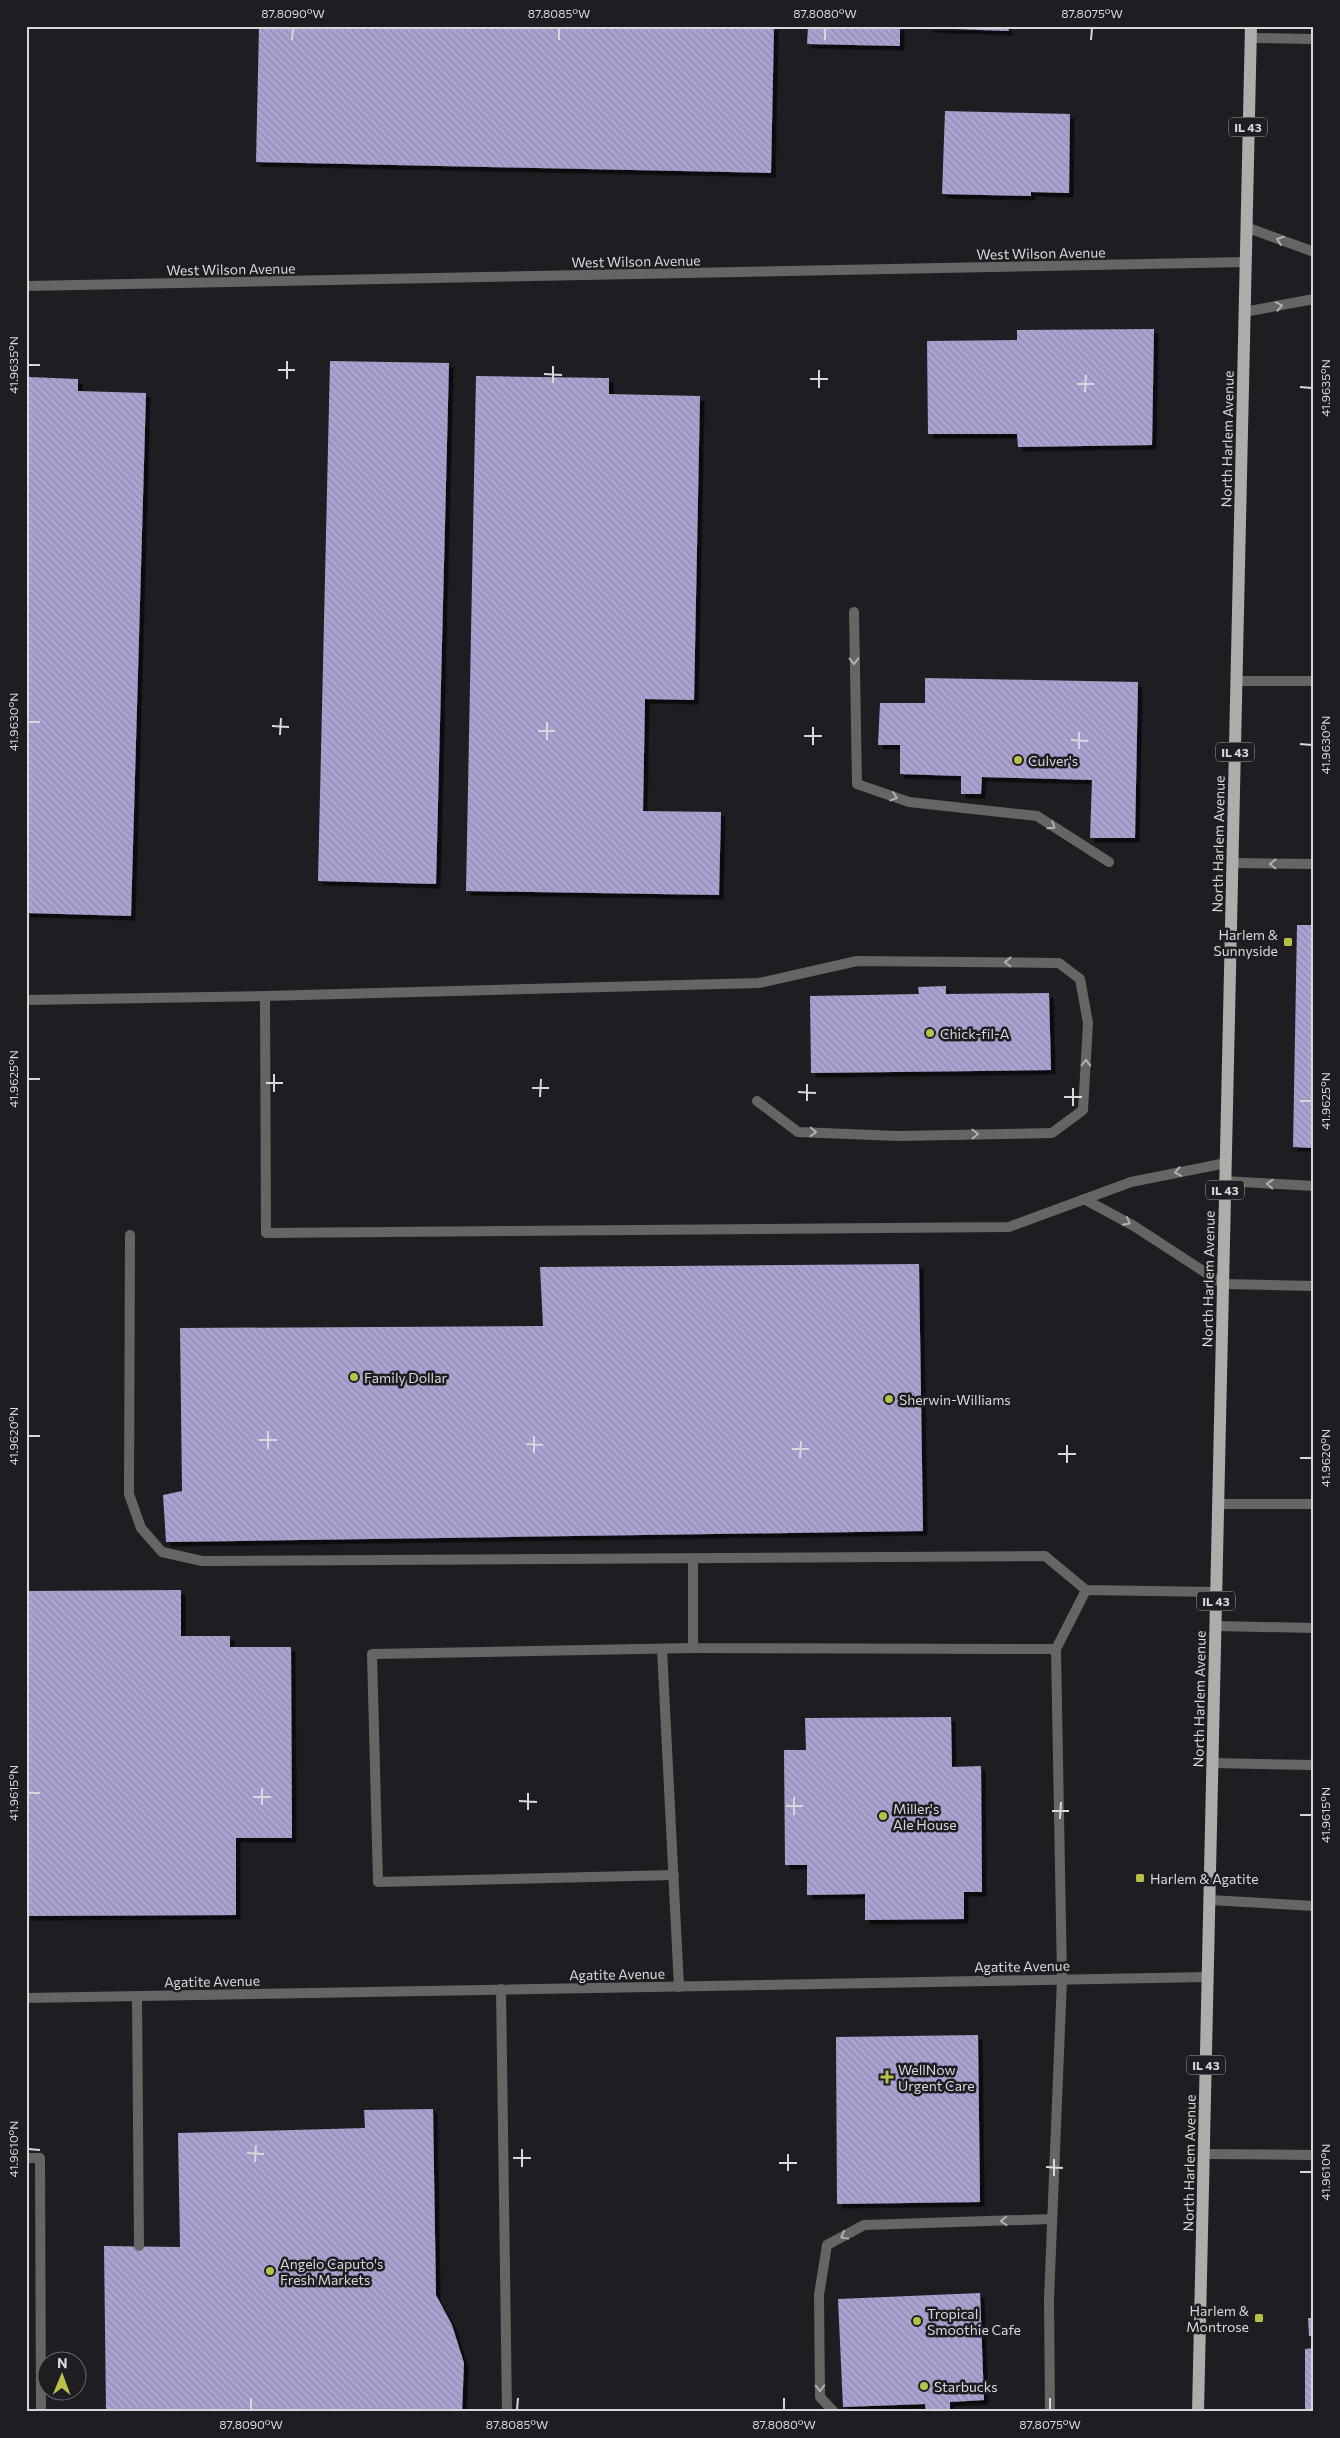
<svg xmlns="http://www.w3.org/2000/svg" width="1340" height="2438" viewBox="0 0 1340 2438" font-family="Commissioner,sans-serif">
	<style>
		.building { fill: url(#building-back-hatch); filter: url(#shadow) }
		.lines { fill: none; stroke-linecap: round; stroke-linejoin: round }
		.service { stroke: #656563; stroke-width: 10 }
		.minor { stroke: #656563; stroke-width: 10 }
		.tertiary { stroke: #656563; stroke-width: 10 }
		.primary { stroke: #adaea9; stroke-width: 12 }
		.oneway { stroke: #b0afb1 }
		.ticks { fill: none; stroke: #d8d7db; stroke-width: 2 }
		.poi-dot { fill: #b8c147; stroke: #1e1d22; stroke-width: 2 }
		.labels { text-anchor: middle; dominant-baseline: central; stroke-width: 5; stroke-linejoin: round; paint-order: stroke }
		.shield { fill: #1e1d22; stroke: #a09fa4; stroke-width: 1 }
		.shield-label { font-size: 12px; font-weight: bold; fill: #d8d7db }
		.street-label { font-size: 14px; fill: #d8d7db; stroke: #1e1d22 }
		.poi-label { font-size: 14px; fill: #d8d7db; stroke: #1e1d22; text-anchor: start }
		.neatline { fill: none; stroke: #d8d7db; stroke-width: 2 }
		.ticks-label { font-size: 12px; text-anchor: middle; fill: #d8d7db }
	</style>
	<defs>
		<pattern id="building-back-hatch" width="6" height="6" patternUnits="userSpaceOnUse" patternTransform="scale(1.25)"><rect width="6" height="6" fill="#aaa2d1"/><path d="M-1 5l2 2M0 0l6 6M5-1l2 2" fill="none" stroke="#908aad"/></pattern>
		<filter id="shadow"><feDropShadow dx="4.5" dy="4.5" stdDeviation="0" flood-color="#0009"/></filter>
	</defs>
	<rect width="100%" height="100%" fill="#1e1d22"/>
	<g class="building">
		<path d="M 259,26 L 774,26 L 771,173 L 256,162 Z"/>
		<path d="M 808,26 L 900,26 L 900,46 L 807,44 Z"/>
		<path d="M 927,26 L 1007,26 L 1009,31 L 927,28 Z"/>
		<path d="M 945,111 L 1070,114 L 1069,193 L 1031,192 L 1031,196 L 942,194 Z"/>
		<path d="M 1154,329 L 1152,445 L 1018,447 L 1017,434 L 928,434 L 927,341 L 1017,340 L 1017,330 Z"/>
		<path d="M 330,361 L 449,363 L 436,884 L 318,881 Z"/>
		<path d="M 476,376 L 609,378 L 609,394 L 700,396 L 694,700 L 645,699 L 643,811 L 721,812 L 719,895 L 466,891 Z"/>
		<path d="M 29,377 L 78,379 L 78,391 L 146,393 L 131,916 L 26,913 L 26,390 L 29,390 Z"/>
		<path d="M 925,678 L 1138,682 L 1135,838 L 1090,838 L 1092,780 L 982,777 L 981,794 L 961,794 L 961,776 L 900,774 L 900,745 L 878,745 L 880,703 L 925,703 Z"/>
		<path d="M 1297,925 L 1314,925 L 1314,1148 L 1293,1147 Z"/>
		<path d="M 946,986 L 946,994 L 1049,993 L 1051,1070 L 811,1073 L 810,996 L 919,994 L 918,987 Z"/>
		<path d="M 919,1264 L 923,1531 L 166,1542 L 163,1495 L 182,1491 L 180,1328 L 543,1326 L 540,1267 Z"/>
		<path d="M 181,1590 L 181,1636 L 230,1636 L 230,1647 L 291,1647 L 292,1838 L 236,1838 L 236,1915 L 26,1916 L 26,1591 Z"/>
		<path d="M 951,1717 L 952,1767 L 981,1766 L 982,1892 L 964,1892 L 964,1919 L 865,1920 L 865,1894 L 807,1895 L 807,1865 L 785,1865 L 784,1750 L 806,1750 L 805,1718 Z"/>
		<path d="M 978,2035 L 980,2202 L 837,2204 L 836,2037 Z"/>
		<path d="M 433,2109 L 436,2295 L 452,2325 L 464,2363 L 462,2412 L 106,2412 L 104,2246 L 180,2247 L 178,2133 L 365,2128 L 364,2110 Z"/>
		<path d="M 980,2293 L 984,2400 L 950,2402 L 950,2412 L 926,2412 L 925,2404 L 843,2407 L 838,2299 Z"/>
		<path d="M 1308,2318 L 1314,2318 L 1314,2336 L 1309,2336 Z"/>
		<path d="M 1314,2348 L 1314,2411 L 1305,2411 L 1305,2349 Z"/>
	</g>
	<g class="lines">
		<g class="service">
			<path d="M 1250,38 L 1314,39"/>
			<path d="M 1246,227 L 1314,252"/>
			<path d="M 1244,312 L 1314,299"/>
			<path d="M 854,612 L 857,784 L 909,802 L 1037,816 L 1109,862"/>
			<path d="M 1236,681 L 1314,681"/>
			<path d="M 26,1000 L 265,996"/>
			<path d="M 757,1101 L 798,1132 L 898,1136 L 1052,1133 L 1083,1110 L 1088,1023 L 1080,979 L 1059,963 L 857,961 L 759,983 L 265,996 L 266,1233 L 1009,1227 L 1131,1182 L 1226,1163"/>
			<path d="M 1225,1181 L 1314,1186"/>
			<path d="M 1084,1199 L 1134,1226 L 1223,1284 L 1314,1286"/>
			<path d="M 130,1235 L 129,1494 L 141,1528 L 162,1552 L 202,1561 L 1045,1556 L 1086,1590 L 1217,1592"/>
			<path d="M 693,1559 L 693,1648 L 1056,1649 L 1086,1590"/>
			<path d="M 1216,1626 L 1314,1628"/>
			<path d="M 662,1649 L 679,1987"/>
			<path d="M 1213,1763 L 1314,1765"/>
			<path d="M 674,1875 L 378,1882 L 372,1654 L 693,1648"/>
			<path d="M 1210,1900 L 1314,1906"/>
			<path d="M 501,1989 L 507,2412"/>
			<path d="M 137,1997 L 139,2246"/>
			<path d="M 26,2158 L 40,2158 L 41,2412"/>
			<path d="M 834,2412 L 820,2397 L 819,2295 L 827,2245 L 864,2225 L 1052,2219"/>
			<path d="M 1050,2412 L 1049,2299 L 1062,1979 L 1056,1649"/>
		</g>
		<g class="minor">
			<path d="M 26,286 L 1246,262"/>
			<path d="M 1233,863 L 1314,864"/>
			<path d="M 1218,1504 L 1314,1504"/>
			<path d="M 26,1998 L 1208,1977"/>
		</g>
		<path class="tertiary" d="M 1204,2154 L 1314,2155"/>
		<path class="primary" d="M 1198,2412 L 1251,26"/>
	</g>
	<defs><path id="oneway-chevron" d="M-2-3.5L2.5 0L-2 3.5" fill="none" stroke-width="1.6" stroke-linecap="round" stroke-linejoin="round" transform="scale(1.25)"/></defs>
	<g class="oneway">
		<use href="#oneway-chevron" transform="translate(1280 240) rotate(-160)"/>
		<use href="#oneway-chevron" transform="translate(1279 306) rotate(-11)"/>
		<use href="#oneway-chevron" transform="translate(854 661) rotate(89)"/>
		<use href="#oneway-chevron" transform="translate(894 797) rotate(18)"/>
		<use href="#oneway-chevron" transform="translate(1052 826) rotate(33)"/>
		<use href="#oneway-chevron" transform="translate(1273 864) rotate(-179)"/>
		<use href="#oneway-chevron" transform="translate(1008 962) rotate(-179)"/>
		<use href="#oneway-chevron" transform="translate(1086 1063) rotate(-88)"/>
		<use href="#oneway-chevron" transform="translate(813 1132) rotate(3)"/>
		<use href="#oneway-chevron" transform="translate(975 1134) rotate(-1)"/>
		<use href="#oneway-chevron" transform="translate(1178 1172) rotate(169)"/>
		<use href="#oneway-chevron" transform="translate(1270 1184) rotate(-177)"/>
		<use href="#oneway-chevron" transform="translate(1127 1222) rotate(28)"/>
		<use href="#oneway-chevron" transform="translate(1004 2221) rotate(178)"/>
		<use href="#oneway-chevron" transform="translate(844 2236) rotate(151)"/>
		<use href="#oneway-chevron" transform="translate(820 2388) rotate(89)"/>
	</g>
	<path class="ticks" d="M 292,40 L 293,28M 559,40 L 559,28M 825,40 L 825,28M 1091,40 L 1092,28M 28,365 L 40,365M 278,370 L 295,370M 544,374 L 562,375M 287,379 L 287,361M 810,379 L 828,379M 553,383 L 553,366M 1077,384 L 1094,384M 1300,387 L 1312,388M 819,388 L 819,370M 1085,392 L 1086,375M 28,722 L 40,722M 272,726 L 289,727M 538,731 L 555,731M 280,735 L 281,718M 804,736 L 822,736M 547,740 L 547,722M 1071,740 L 1088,741M 1300,744 L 1312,745M 813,745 L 813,727M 1079,749 L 1079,732M 28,1079 L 40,1079M 266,1083 L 283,1083M 532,1088 L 549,1088M 274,1092 L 274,1074M 798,1092 L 816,1093M 540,1097 L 541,1079M 1064,1097 L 1082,1097M 807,1101 L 807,1084M 1300,1101 L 1312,1101M 1073,1106 L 1073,1088M 28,1436 L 40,1436M 259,1440 L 277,1440M 526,1444 L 543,1445M 268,1449 L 268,1431M 792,1449 L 809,1449M 534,1453 L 534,1436M 1058,1454 L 1076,1454M 800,1458 L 801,1441M 1300,1458 L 1312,1458M 1067,1463 L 1067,1445M 28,1793 L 40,1793M 253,1797 L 271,1797M 519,1801 L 537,1802M 262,1805 L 262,1788M 786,1806 L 803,1806M 528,1810 L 528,1793M 1052,1811 L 1069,1811M 794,1815 L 794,1797M 1300,1815 L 1312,1815M 1060,1819 L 1061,1802M 28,2149 L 40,2150M 247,2153 L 264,2154M 513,2158 L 531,2158M 255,2162 L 256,2145M 779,2163 L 797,2163M 522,2167 L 522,2149M 1046,2167 L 1063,2168M 788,2171 L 788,2154M 1300,2172 L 1312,2172M 1054,2176 L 1054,2159M 251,2410 L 251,2398M 517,2410 L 518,2398M 784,2410 L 784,2398M 1050,2410 L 1050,2398"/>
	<g class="poi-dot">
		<circle cx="1018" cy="760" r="5"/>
		<rect x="1283" y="937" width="10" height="10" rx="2.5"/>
		<circle cx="930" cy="1033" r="5"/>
		<circle cx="354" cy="1377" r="5"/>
		<circle cx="889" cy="1399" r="5"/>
		<circle cx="883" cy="1816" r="5"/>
		<rect x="1135" y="1873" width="10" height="10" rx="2.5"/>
		<path d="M884.5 2069.5h5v5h5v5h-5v5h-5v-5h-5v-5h5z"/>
		<circle cx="270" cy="2271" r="5"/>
		<rect x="1254" y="2313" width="10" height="10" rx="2.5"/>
		<circle cx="917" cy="2321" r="5"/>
		<circle cx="924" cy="2386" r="5"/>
	</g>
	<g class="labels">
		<g class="shield">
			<rect x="1229" y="117.5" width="38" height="19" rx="4"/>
			<rect x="1216" y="742.5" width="38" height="19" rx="4"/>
			<rect x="1206" y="1180.5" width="38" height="19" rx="4"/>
			<rect x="1197" y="1591.5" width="38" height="19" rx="4"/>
			<rect x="1187" y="2055.5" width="38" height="19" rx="4"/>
		</g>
		<g class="shield-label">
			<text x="1248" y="127">IL 43</text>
			<text x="1235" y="752">IL 43</text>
			<text x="1225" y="1190">IL 43</text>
			<text x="1216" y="1601">IL 43</text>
			<text x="1206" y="2065">IL 43</text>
		</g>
		<g class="street-label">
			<text transform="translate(1041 253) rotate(-1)">West Wilson Avenue</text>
			<text transform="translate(636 261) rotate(-1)">West Wilson Avenue</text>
			<text transform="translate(231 269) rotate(-1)">West Wilson Avenue</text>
			<text transform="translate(1227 439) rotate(-89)">North Harlem Avenue</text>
			<text transform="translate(1218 844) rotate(-89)">North Harlem Avenue</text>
			<text transform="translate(1208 1279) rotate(-89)">North Harlem Avenue</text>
			<text transform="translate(1199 1699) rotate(-89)">North Harlem Avenue</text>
			<text transform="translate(1022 1966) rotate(-1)">Agatite Avenue</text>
			<text transform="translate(617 1974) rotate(-1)">Agatite Avenue</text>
			<text transform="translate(212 1981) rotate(-1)">Agatite Avenue</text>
			<text transform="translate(1189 2163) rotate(-89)">North Harlem Avenue</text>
		</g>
		<g class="poi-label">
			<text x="1028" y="760">Culver's</text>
			<text x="1278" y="934" text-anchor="end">Harlem &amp;<tspan x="1278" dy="16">Sunnyside</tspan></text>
			<text x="940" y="1033">Chick-fil-A</text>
			<text x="364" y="1377">Family Dollar</text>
			<text x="899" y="1399">Sherwin-Williams</text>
			<text x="893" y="1808">Miller's<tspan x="893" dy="16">Ale House</tspan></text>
			<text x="1150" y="1878">Harlem &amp; Agatite</text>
			<text x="898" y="2069">WellNow<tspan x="898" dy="16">Urgent Care</tspan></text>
			<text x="280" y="2263">Angelo Caputo's<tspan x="280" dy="16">Fresh Markets</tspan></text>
			<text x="1249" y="2310" text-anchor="end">Harlem &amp;<tspan x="1249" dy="16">Montrose</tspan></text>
			<text x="927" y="2313">Tropical<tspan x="927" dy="16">Smoothie Cafe</tspan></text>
			<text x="934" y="2386">Starbucks</text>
		</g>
	</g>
	<rect width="1340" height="2438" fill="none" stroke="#1e1d22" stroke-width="55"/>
	<g transform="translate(62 2376) rotate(1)"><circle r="24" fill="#1e1d22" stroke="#68676c"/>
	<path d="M0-4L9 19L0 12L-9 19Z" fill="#b8c147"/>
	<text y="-8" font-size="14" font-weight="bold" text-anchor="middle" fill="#d8d7db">N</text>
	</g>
	<rect x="28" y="28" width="1284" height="2382" class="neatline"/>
	<g class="ticks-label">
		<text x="293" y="18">87.8090°W</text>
		<text x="559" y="18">87.8085°W</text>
		<text x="825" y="18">87.8080°W</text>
		<text x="1092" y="18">87.8075°W</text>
		<text transform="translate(14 365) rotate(-90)" y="4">41.9635°N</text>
		<text transform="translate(1326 388) rotate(-90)" y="4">41.9635°N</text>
		<text transform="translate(14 722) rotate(-90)" y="4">41.9630°N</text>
		<text transform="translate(1326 745) rotate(-90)" y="4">41.9630°N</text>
		<text transform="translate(14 1079) rotate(-90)" y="4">41.9625°N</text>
		<text transform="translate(1326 1101) rotate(-90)" y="4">41.9625°N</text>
		<text transform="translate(14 1436) rotate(-90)" y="4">41.9620°N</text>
		<text transform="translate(1326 1458) rotate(-90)" y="4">41.9620°N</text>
		<text transform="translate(14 1793) rotate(-90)" y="4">41.9615°N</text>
		<text transform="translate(1326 1815) rotate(-90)" y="4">41.9615°N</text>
		<text transform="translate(14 2149) rotate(-90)" y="4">41.9610°N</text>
		<text transform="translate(1326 2172) rotate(-90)" y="4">41.9610°N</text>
		<text x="251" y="2429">87.8090°W</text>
		<text x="517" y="2429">87.8085°W</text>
		<text x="784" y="2429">87.8080°W</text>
		<text x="1050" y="2429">87.8075°W</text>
	</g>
</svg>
